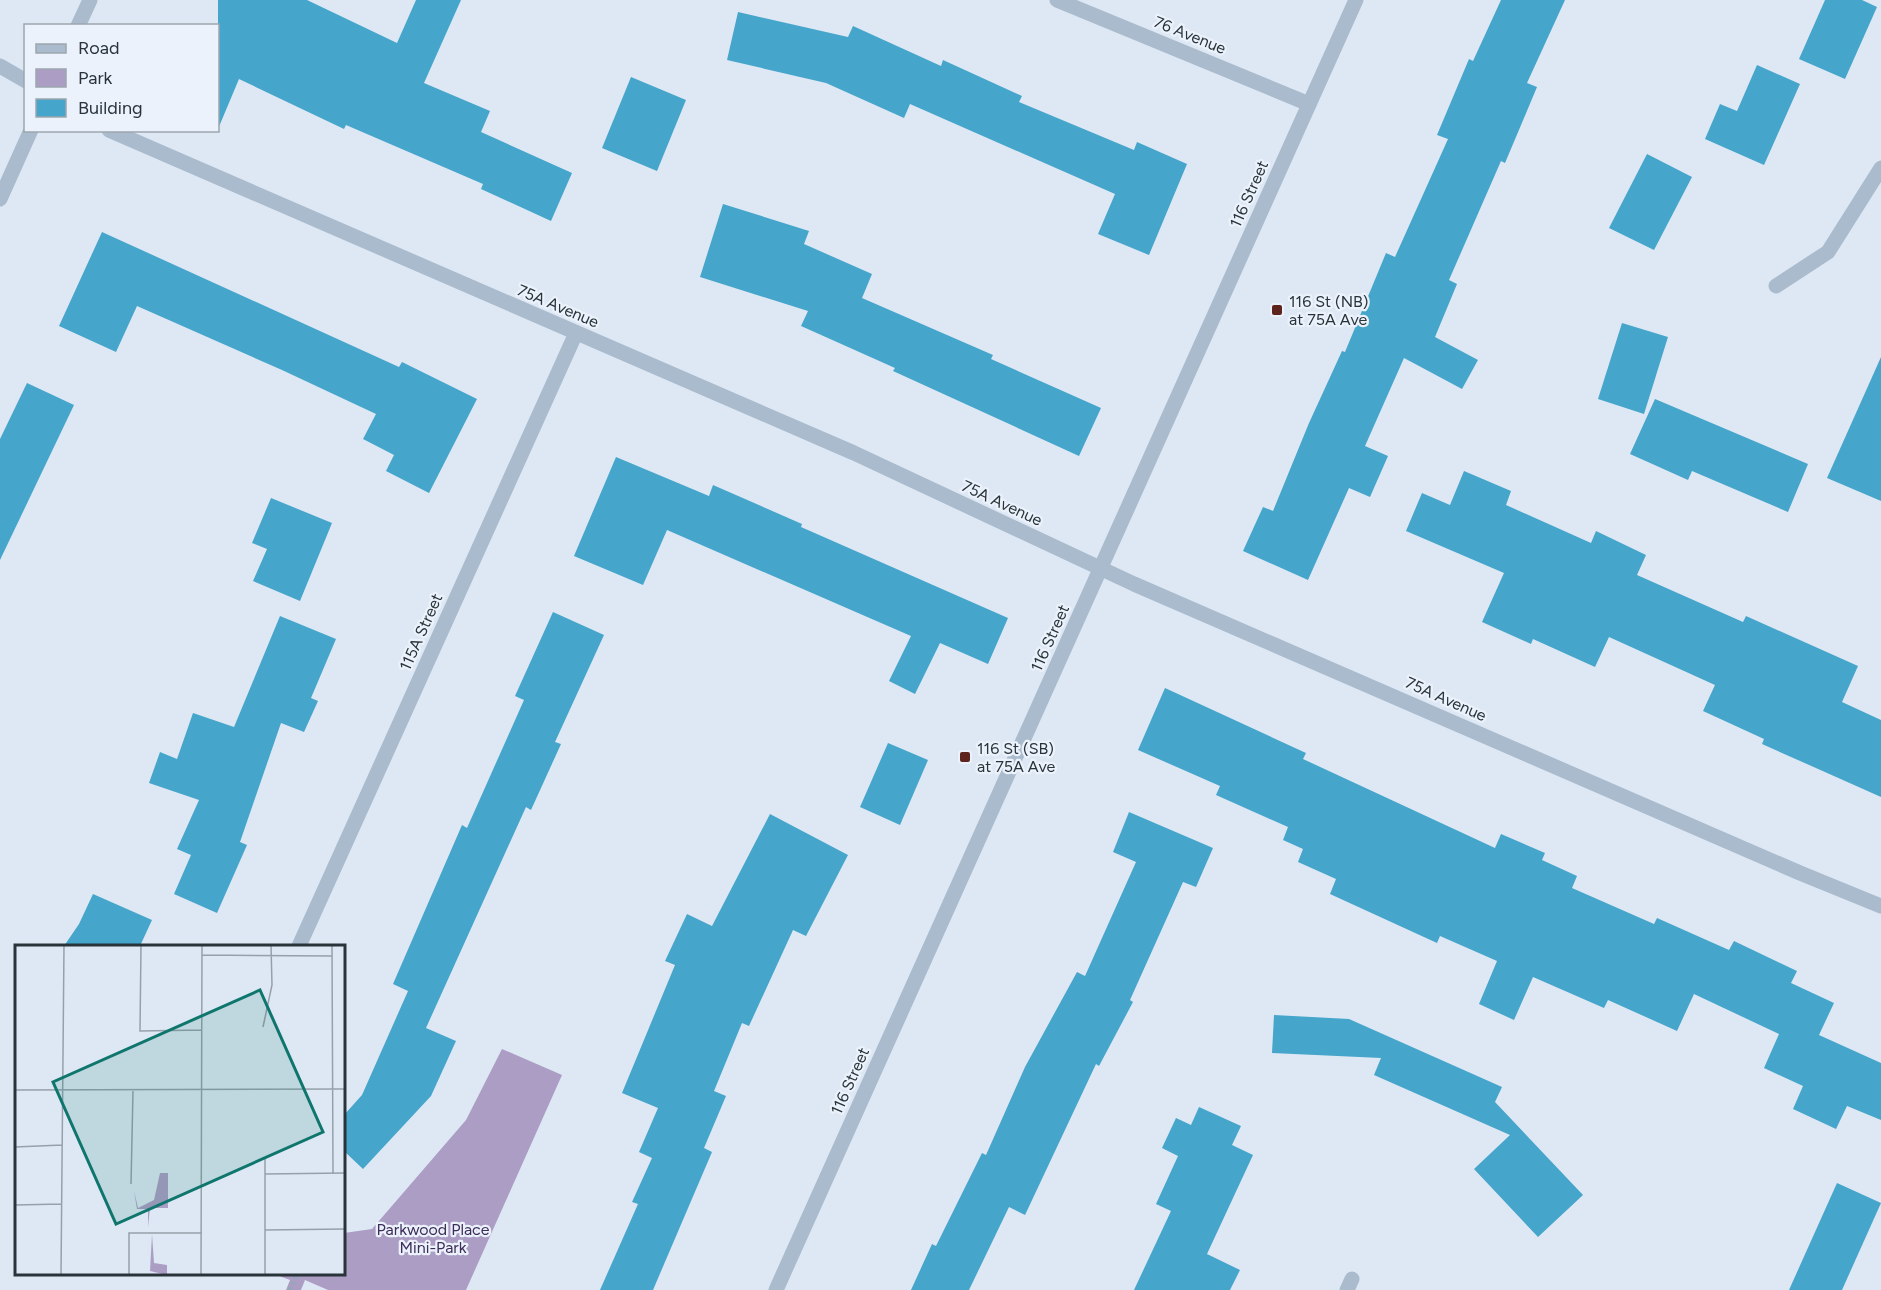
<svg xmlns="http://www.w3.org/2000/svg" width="1881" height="1290" viewBox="0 0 1881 1290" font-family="Figtree,sans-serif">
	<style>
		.green { fill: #ac9dc4 }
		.building { fill: #45a5cb }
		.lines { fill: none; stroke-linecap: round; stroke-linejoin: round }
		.path { stroke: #93a7b9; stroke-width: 4; stroke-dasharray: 3 3; stroke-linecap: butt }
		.minor { stroke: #a9bbcd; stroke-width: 15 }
		.poi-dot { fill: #5d231d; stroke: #ebf2fb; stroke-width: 2 }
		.labels { text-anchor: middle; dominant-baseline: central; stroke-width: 4.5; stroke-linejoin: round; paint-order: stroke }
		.street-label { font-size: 16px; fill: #29343a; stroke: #ebf2fb }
		.poi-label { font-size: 16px; fill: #29343a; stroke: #ebf2fb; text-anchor: start }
		.park-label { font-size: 16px; fill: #3e2c59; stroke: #ebf2fb }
		.inset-road { fill: none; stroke: #96a0aa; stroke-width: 1.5 }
		.view { fill: #0f766e; fill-opacity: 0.15; stroke: #0f766e; stroke-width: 3 }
		.inset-edge { fill: none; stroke: #29343a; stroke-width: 3 }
	</style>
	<rect width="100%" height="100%" fill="#dee8f4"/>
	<path class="green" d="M 502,1049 L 562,1075 L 466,1290 L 328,1290 L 305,1280 L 301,1290 L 286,1290 L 290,1280 L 274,1274 L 344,1274 L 344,1233 L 372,1229 L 466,1120 Z"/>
	<g class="building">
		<path d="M 218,0 L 307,0 L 397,43 L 416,0 L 461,0 L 424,83 L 490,111 L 481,132 L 572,173 L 551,221 L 481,189 L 483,184 L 346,125 L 344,129 L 239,79 L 218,129 Z"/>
		<path d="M 1501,0 L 1565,0 L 1527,83 L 1537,87 L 1505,163 L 1501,161 L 1449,280 L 1457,284 L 1435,337 L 1478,360 L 1462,389 L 1404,358 L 1365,446 L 1388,456 L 1370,497 L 1349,488 L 1308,580 L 1243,551 L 1263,507 L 1273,511 L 1309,423 L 1342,351 L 1345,352 L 1386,253 L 1395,257 L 1448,139 L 1437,135 L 1469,59 L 1473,61 Z"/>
		<path d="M 1825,0 L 1862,0 L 1877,7 L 1845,79 L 1799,59 Z"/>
		<path d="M 738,12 L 848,37 L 853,26 L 941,66 L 943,60 L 1022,96 L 1019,102 L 1134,150 L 1137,142 L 1187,164 L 1149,255 L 1098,234 L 1115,194 L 910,104 L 904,118 L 826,83 L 727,60 Z"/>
		<path d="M 1757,65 L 1800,84 L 1764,165 L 1705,139 L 1720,104 L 1737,111 Z"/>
		<path d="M 631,77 L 686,100 L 657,171 L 602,148 Z"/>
		<path d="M 1647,154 L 1692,177 L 1654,250 L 1609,228 Z"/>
		<path d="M 723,204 L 809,231 L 804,244 L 872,274 L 862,298 L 993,355 L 991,359 L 1101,408 L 1079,456 L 893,371 L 895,368 L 801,326 L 808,311 L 700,277 Z"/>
		<path d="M 102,232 L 399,367 L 402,362 L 477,399 L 429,493 L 386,471 L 394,455 L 363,439 L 376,414 L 282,370 L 137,306 L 116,352 L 59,326 Z"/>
		<path d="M 1622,323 L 1668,337 L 1644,414 L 1598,399 Z"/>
		<path d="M 1881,357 L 1881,501 L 1827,478 Z"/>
		<path d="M 27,383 L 74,405 L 0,560 L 0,439 Z"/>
		<path d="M 1655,399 L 1808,464 L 1788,512 L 1692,471 L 1688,480 L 1630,454 Z"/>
		<path d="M 616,457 L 709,496 L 713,485 L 802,524 L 801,527 L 1008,618 L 988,664 L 940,643 L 915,694 L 889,681 L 911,636 L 667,530 L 643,585 L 574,556 Z"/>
		<path d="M 1464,471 L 1511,491 L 1506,505 L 1591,543 L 1596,531 L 1646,555 L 1637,575 L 1743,622 L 1746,616 L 1858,666 L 1842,702 L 1881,720 L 1881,797 L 1762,744 L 1764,739 L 1703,711 L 1715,685 L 1609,637 L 1595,667 L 1533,639 L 1531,644 L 1482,622 L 1504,573 L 1406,531 L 1422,493 L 1450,505 Z"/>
		<path d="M 271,498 L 332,523 L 300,601 L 253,581 L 267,549 L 252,543 Z"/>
		<path d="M 553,612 L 604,635 L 555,742 L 561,744 L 531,810 L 526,807 L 426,1028 L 456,1041 L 431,1096 L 363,1169 L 344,1151 L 344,1115 L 362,1095 L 408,991 L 393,984 L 462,825 L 467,828 L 524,700 L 515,696 Z"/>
		<path d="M 280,616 L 336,639 L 311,698 L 318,701 L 304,732 L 281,723 L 240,842 L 247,845 L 217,913 L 174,894 L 191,855 L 177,849 L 199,800 L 149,783 L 160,752 L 177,759 L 193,713 L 234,727 Z"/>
		<path d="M 1165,688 L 1306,753 L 1303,759 L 1495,848 L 1501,834 L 1545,853 L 1542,860 L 1577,876 L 1572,888 L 1654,924 L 1657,918 L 1729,950 L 1734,941 L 1797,971 L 1791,983 L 1834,1003 L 1819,1035 L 1881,1063 L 1881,1120 L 1847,1106 L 1836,1129 L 1793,1109 L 1803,1086 L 1764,1068 L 1779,1034 L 1694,994 L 1677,1031 L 1608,1000 L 1604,1008 L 1533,977 L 1514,1020 L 1479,1004 L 1497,961 L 1440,936 L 1437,943 L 1330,894 L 1336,879 L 1298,862 L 1303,849 L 1283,840 L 1288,827 L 1216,795 L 1220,786 L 1138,750 Z"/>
		<path d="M 888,743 L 928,760 L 900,825 L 860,807 Z"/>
		<path d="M 1129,812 L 1213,848 L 1196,887 L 1183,882 L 1130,1000 L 1133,1002 L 1099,1066 L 1096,1064 L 1025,1215 L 1009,1207 L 969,1290 L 911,1290 L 932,1244 L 936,1246 L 982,1153 L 986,1155 L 1025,1067 L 1077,972 L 1085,976 L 1136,862 L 1113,852 Z"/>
		<path d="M 770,814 L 848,855 L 806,936 L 793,930 L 749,1026 L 742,1023 L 714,1091 L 726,1096 L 704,1148 L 712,1152 L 653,1290 L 600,1290 L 638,1204 L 632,1202 L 652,1158 L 639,1152 L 658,1108 L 622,1093 L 675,965 L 665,961 L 687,914 L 712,926 Z"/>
		<path d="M 93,894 L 152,920 L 140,946 L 64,946 L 79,924 Z"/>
		<path d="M 1274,1015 L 1349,1019 L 1502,1087 L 1495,1102 L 1583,1195 L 1538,1237 L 1474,1169 L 1510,1135 L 1374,1075 L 1381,1058 L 1272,1053 Z"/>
		<path d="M 1199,1107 L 1241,1126 L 1232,1145 L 1253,1155 L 1207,1254 L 1240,1270 L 1230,1290 L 1134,1290 L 1171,1211 L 1156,1204 L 1178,1156 L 1162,1148 L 1176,1118 L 1191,1125 Z"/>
		<path d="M 1837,1183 L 1881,1203 L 1842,1290 L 1789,1290 Z"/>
	</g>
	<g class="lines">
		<path class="path" d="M 290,1290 L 297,1274"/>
		<g class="minor">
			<path d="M 1057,0 L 1309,104"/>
			<path d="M 78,26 L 90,0"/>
			<path d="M 0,66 L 26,81"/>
			<path d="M 109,130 L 854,453 L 1134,584 L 1800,873 L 1881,906"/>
			<path d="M 0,199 L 31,130"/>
			<path d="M 1776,286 L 1828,252 L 1881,168"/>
			<path d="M 299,946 L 576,333"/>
			<path d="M 776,1290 L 1356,0"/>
			<path d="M 1347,1290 L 1352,1279"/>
		</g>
	</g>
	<g class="poi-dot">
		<rect x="1271" y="304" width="12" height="12" rx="3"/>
		<rect x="959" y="751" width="12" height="12" rx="3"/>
	</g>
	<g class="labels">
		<g class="street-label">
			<text transform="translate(1190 35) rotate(22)">76 Avenue</text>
			<text transform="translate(1249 194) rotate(-66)">116 Street</text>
			<text transform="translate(558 306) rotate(23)">75A Avenue</text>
			<text transform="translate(1002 503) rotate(25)">75A Avenue</text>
			<text transform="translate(421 632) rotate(-66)">115A Street</text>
			<text transform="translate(1050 638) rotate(-66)">116 Street</text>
			<text transform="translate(1446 699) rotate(24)">75A Avenue</text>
			<text transform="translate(850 1081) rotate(-66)">116 Street</text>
		</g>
		<g class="poi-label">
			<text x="1289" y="301">116 St (NB)<tspan x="1289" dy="18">at 75A Ave</tspan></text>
			<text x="977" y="748">116 St (SB)<tspan x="977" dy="18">at 75A Ave</tspan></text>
		</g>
		<g class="park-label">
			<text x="433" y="1229">Parkwood Place<tspan x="433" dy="18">Mini-Park</tspan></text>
		</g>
	</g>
	<g transform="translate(15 945)">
		<rect width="330" height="330" fill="#dee8f4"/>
		<path d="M 145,228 L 153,228 L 153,263 L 135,263 L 133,282 L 133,264 L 122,264 L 119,246 L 123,263 L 139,255 ZM 137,289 L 139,318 L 152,320 L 152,330 L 135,326 Z" fill="#ac9dc4"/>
		<path class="inset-road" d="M 126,0 L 125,86 L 187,85M 317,0 L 318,228M 187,10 L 317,11M 248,82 L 257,40 L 256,0M 0,145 L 330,144M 0,202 L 47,200M 250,212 L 250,330M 250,229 L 330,228M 116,239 L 118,146M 0,260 L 47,259M 250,285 L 330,284M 46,330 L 49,0M 114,330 L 114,288 L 187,288M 186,330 L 187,0"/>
		<path class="view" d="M 245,45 L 308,187 L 101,279 L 38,137 Z"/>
		<rect width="330" height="330" class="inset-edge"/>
	</g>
	<rect x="24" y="24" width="195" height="108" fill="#ebf2fb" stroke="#9da6ae" stroke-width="1.5"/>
	<rect x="36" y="44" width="30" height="9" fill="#a9bbcd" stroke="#9da6ae" stroke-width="1.5"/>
	<text x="78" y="54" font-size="18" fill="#29343a">Road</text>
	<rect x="36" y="69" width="30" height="18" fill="#ac9dc4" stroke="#9da6ae" stroke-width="1.5"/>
	<text x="78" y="84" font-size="18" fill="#29343a">Park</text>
	<rect x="36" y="99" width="30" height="18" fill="#45a5cb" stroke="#9da6ae" stroke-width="1.5"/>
	<text x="78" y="114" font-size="18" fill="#29343a">Building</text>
</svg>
